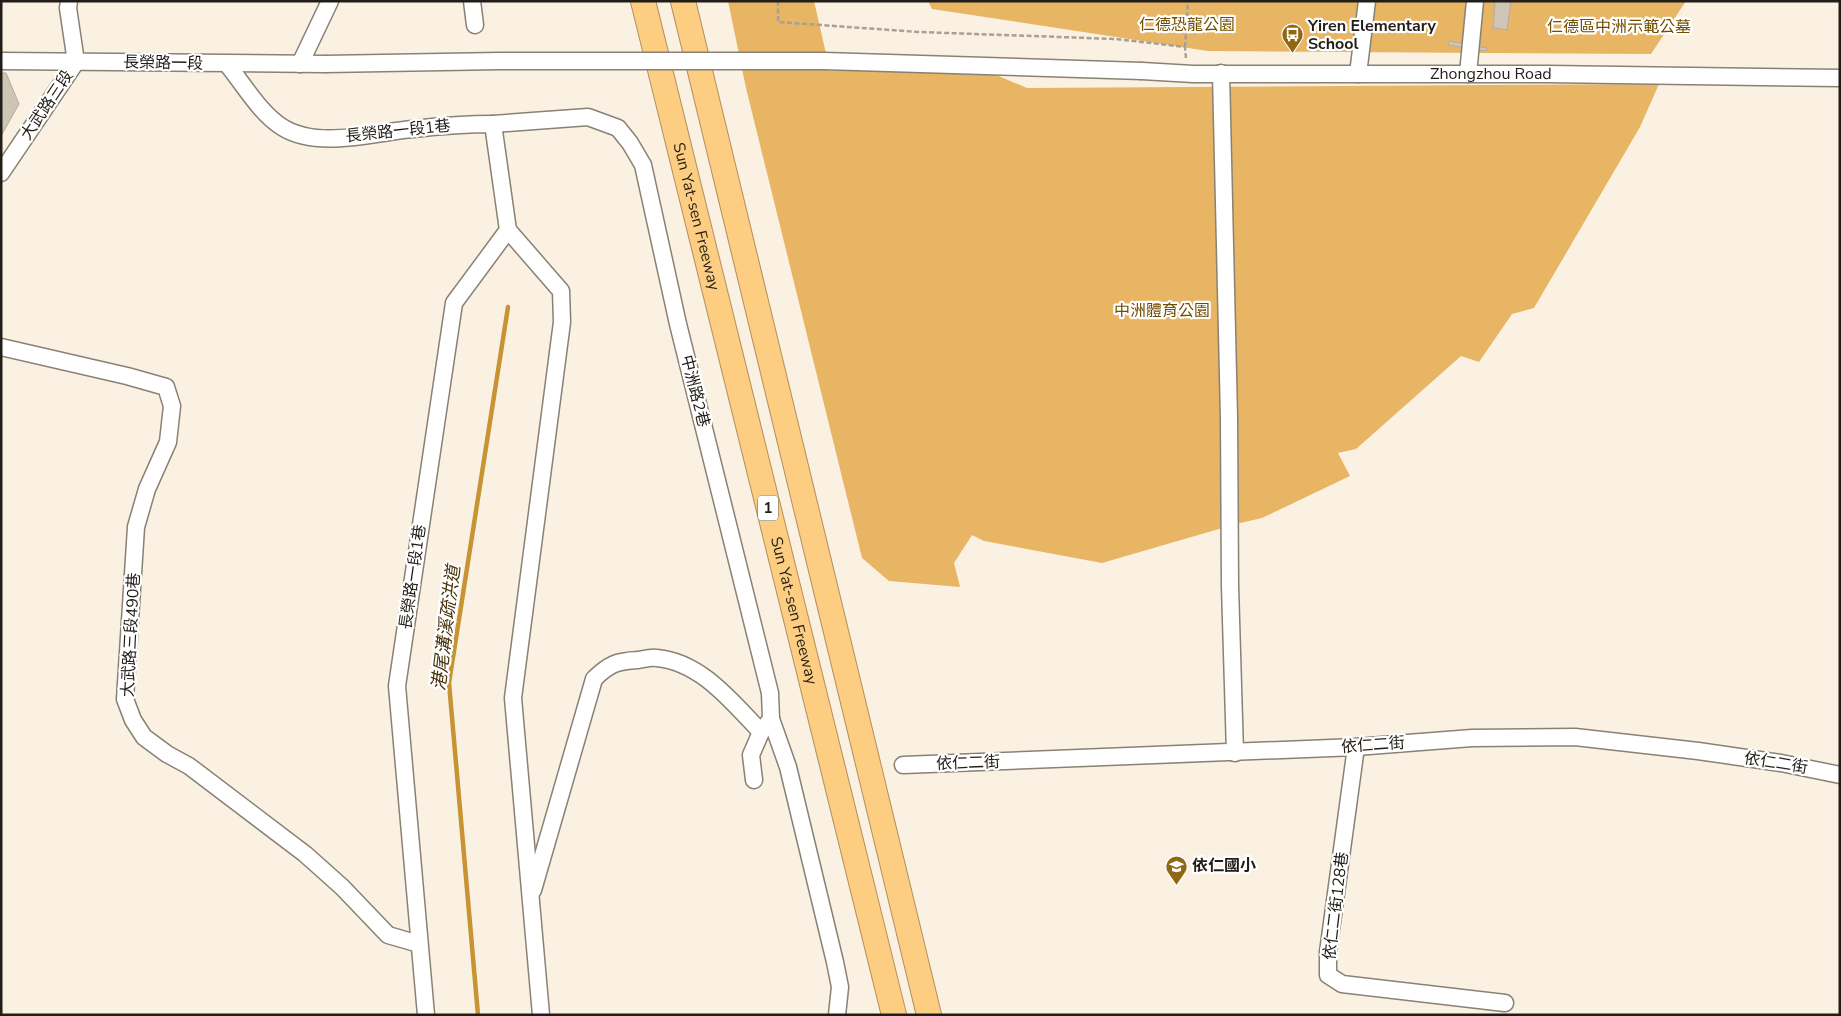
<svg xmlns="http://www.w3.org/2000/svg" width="1841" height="1016" viewBox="0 0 1841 1016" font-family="'Nunito Sans','Noto Sans TC',sans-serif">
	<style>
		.green { fill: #e7b563 }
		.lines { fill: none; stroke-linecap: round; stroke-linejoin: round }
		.stream { stroke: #c89332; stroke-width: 4.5 }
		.building { fill: #cec5b7; stroke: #b4ab9e }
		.minor-casing { stroke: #898174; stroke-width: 19 }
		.highway-casing { stroke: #b08f5c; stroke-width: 26 }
		.path { stroke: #a7a096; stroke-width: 2.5; stroke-dasharray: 5 2.5; stroke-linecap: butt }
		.minor { stroke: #fff; stroke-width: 16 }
		.highway { stroke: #fdcd81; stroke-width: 24 }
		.minor-bridge-casing { stroke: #898174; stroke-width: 19; stroke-linecap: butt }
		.minor-bridge { stroke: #fff; stroke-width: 16 }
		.labels { text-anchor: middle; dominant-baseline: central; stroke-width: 4.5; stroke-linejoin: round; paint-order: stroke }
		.shield { fill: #fff; stroke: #64615d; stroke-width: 1 }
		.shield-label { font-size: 15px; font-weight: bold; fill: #211d18 }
		.park-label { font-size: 16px; fill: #724e00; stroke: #fff }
		.poi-label { font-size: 16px; font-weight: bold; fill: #211d18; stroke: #fff; text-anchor: start }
		.street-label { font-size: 16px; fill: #211d18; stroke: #fff }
		.water-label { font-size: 18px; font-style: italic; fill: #483209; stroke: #fff }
	</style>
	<rect width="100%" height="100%" fill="#faf1e3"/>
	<g class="green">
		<path d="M 728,1 L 814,1 L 830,71 L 982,69 L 1027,88 L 1659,84 L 1640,127 L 1534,308 L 1512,314 L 1479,362 L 1461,356 L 1356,449 L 1338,453 L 1350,476 L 1262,518 L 1236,524 L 1102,563 L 984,541 L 972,535 L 954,563 L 960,587 L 889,581 L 862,558 L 746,88 Z"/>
		<path d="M 928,1 L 1686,1 L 1651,54 L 1208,51 L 932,9 Z"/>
	</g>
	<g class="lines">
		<path class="stream" d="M 478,1015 L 449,683 L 508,307"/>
	</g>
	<g class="building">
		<path d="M 1495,1 L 1511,1 L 1507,30 L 1493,28 Z"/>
		<path d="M 1449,41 L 1487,48 L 1486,51 L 1448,45 Z"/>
		<path d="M 1,73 L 6,73 L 19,104 L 1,136 Z"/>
	</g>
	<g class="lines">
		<defs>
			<g id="minor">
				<path d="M 69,1 L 68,8 L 76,62"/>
				<path d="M 472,1 L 475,25"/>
				<path d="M 1,61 L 325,64"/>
				<path d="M 227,64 C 244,85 260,113 282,127 C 318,150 375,132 413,129 C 440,126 467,124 493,124 L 508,230 L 454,303 L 397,686 L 426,1015"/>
				<path d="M 300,64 L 330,1"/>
				<path id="s1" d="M 1142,71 L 1193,74 L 1547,74 L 1840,78"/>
				<path d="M 1221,73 L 1229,418 L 1230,586 L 1235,753"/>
				<path d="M 1358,74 L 1367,1"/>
				<path d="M 1468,74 L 1475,1"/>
				<path d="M 493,124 L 588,117 L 618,128 L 630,143 L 643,165 L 678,324 L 770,693 L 771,719 L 761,732 L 751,755 L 754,780"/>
				<path d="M 1,173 L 76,62"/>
				<path d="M 508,230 L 561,291 L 562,322 L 513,698 L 541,1015"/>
				<path d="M 1,347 L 127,376 L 166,387 L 172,406 L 168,442 L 147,489 L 136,527 L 125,699 L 133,720 L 144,737 L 167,754 L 189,766 L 305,854 L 342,887 L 388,935 L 419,944"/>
				<path d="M 771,719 L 788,767 L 835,962 L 840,987 L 837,1015"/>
				<path d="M 1356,747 L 1328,952 L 1328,975 L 1342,984 L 1505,1003"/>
				<path d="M 903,765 L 1356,747 L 1472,738 L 1575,737 L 1698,751 L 1781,763 L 1840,775"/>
				<path d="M 533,890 L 594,679 C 609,664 617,661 638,660 C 644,659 651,657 657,658 C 701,662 732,702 761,732"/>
			</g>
			<g id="highway">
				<path id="s2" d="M 643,1 L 894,1015"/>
				<path d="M 683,1 L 929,1015"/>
			</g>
		</defs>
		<use href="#minor" class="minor-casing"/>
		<use href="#highway" class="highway-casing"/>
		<g class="path">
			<path d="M 778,1 L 778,22 L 919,32 L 1116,39 L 1185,47 L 1186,59"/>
			<path d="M 1185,47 L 1188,1"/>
		</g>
		<use href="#minor" class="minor"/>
		<use href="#highway" class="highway"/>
		<defs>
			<path id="minor-bridge" d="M 325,64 L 500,61 L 824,61 L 1142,71"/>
		</defs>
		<use href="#minor-bridge" class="minor-bridge-casing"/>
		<use href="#minor-bridge" class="minor-bridge"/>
	</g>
	<defs>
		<symbol id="bus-pin" viewBox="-11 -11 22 30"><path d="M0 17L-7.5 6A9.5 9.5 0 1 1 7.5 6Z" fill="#926711" stroke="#fff"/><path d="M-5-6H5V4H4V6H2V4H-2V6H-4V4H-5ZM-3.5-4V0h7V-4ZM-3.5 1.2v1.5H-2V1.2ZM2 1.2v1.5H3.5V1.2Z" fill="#fff"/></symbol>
		<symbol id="school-pin" viewBox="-11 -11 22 30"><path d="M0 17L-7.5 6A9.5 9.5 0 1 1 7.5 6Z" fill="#926711" stroke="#fff"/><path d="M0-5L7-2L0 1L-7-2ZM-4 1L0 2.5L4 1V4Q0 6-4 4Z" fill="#fff"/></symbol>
	</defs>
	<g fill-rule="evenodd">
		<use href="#bus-pin" x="1280" y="22" width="25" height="34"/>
		<use href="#school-pin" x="1164" y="854" width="25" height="34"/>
	</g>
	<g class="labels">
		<rect class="shield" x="758" y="495.5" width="20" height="25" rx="4"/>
		<g class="shield-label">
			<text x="768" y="508">1</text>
		</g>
		<g class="park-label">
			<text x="1187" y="25">仁德恐龍公園</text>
			<text x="1619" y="27">仁德區中洲示範公墓</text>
			<text x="1162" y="311">中洲體育公園</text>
		</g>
		<g class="poi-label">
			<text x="1308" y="26">Yiren Elementary<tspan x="1308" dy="18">School</tspan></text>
			<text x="1192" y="866">依仁國小</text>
		</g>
		<g class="street-label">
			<text transform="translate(163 63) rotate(1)">長榮路一段</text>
			<text stroke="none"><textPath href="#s1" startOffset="349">Zhongzhou Road</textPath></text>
			<text transform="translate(47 105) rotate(-56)">大武路三段</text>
			<text transform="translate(398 131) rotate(-6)">長榮路一段1巷</text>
			<text stroke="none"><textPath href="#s2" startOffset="222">Sun Yat-sen Freeway</textPath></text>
			<text transform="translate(695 391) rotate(76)">中洲路2巷</text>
			<text transform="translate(413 577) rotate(-82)">長榮路一段1巷</text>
			<text stroke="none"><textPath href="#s2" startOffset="628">Sun Yat-sen Freeway</textPath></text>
			<text transform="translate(131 635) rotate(-87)">大武路三段490巷</text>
			<text transform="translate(1373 745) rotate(-4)">依仁二街</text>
			<text transform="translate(968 763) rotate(-2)">依仁二街</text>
			<text transform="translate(1776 763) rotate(9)">依仁二街</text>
			<text transform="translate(1336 906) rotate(-83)">依仁二街128巷</text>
		</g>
		<g class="water-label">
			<text transform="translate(446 628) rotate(-83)">港尾溝溪疏洪道</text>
		</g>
	</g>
	<rect width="1841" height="1016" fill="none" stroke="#211d18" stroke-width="5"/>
</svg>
